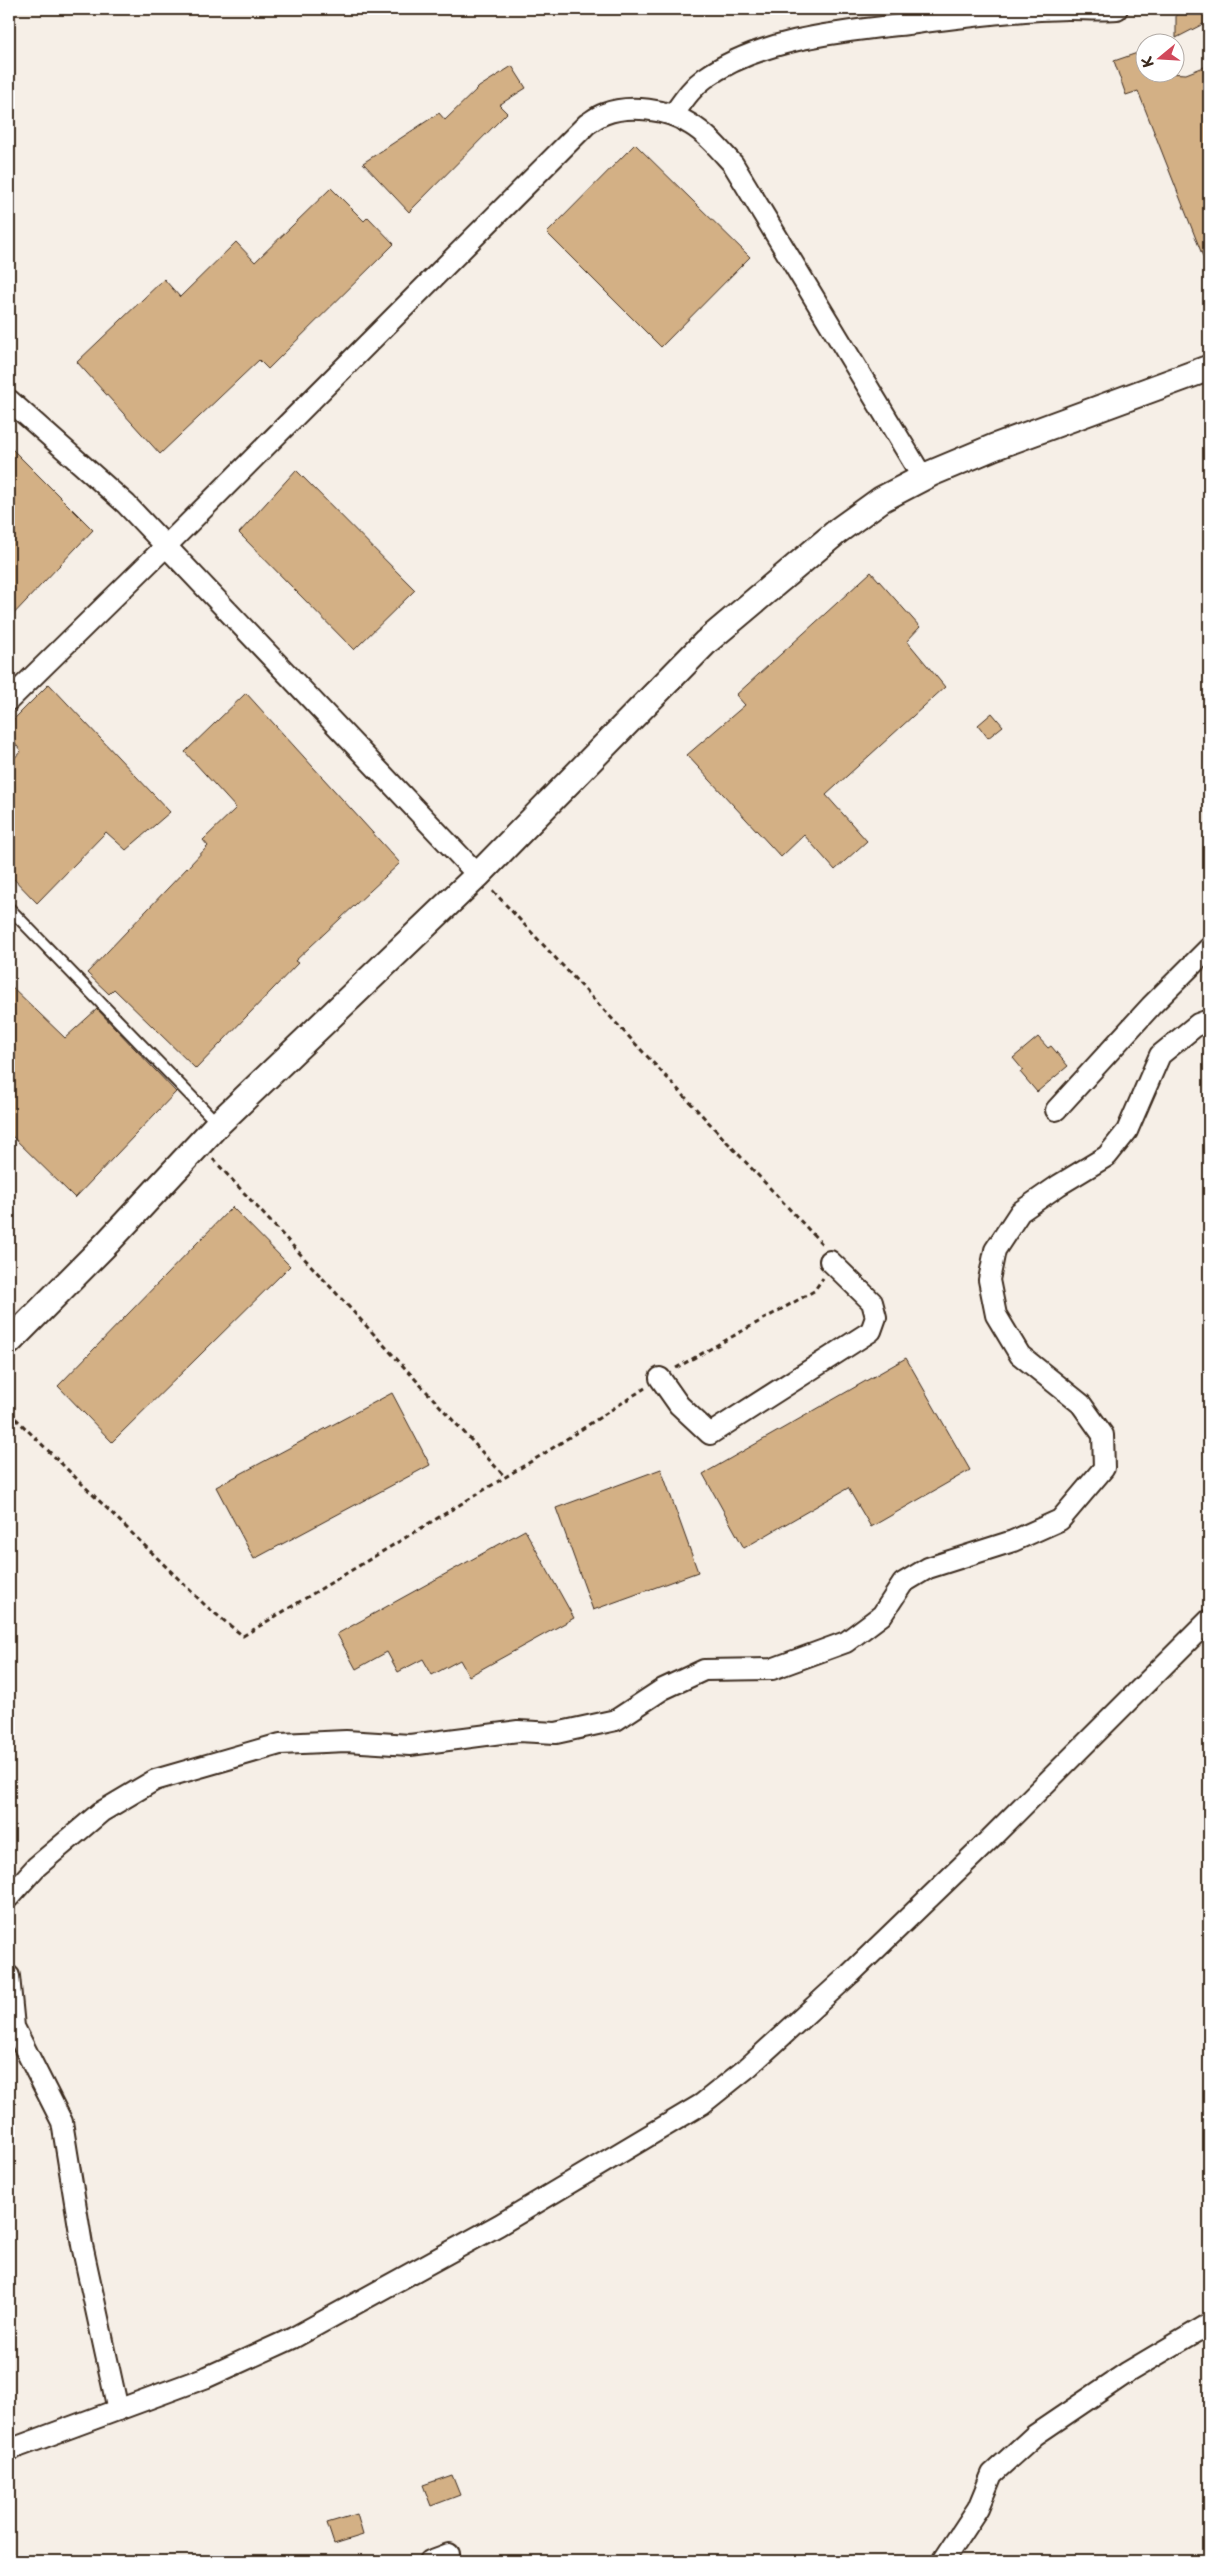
<svg xmlns="http://www.w3.org/2000/svg" width="1218" height="2570" viewBox="0 0 1218 2570" font-family="'Playpen Sans',sans-serif">
	<style>
		.building { fill: #d3b085; stroke: #3b2a1e }
		.lines { fill: none; stroke-linecap: round; stroke-linejoin: round }
		.service-casing { stroke: #3b2a1e; stroke-width: 14 }
		.minor-casing { stroke: #3b2a1e; stroke-width: 24 }
		.tertiary-casing { stroke: #3b2a1e; stroke-width: 29 }
		.path { stroke: #3b2a1e; stroke-width: 3; stroke-dasharray: 5 4; stroke-linecap: butt }
		.service { stroke: #fff; stroke-width: 10 }
		.minor { stroke: #fff; stroke-width: 20 }
		.tertiary { stroke: #fff; stroke-width: 25 }
	</style>
	<rect width="100%" height="100%" fill="#f6efe7"/>
	<filter id="ink" filterUnits="userSpaceOnUse"><feTurbulence type="fractalNoise" baseFrequency=".02" numOctaves="2"/><feDisplacementMap in="SourceGraphic" scale="10" xChannelSelector="R" yChannelSelector="G"/><feConvolveMatrix kernelMatrix="1 2 1 2 8 2 1 2 1" color-interpolation-filters="sRGB"/></filter>
	<g filter="url(#ink)">
		<g class="building">
			<path d="M 1184,9 L 1206,9 L 1209,21 L 1176,38 L 1176,13 Z"/>
			<path d="M 1146,50 L 1146,72 L 1186,74 L 1209,65 L 1209,272 L 1138,91 L 1126,95 L 1114,61 Z"/>
			<path d="M 512,66 L 526,88 L 499,105 L 507,113 L 409,212 L 363,163 L 439,113 L 445,120 L 479,87 Z"/>
			<path d="M 635,144 L 750,257 L 661,347 L 547,233 Z"/>
			<path d="M 331,188 L 364,221 L 368,217 L 394,244 L 268,369 L 259,360 L 160,454 L 77,362 L 164,279 L 180,297 L 236,242 L 255,262 Z"/>
			<path d="M 9,446 L 93,530 L 9,619 Z"/>
			<path d="M 296,470 L 415,590 L 354,650 L 239,533 Z"/>
			<path d="M 871,572 L 920,627 L 907,641 L 945,687 L 826,795 L 867,841 L 835,870 L 804,835 L 781,857 L 687,755 L 745,705 L 736,695 Z"/>
			<path d="M 49,684 L 170,812 L 126,850 L 106,832 L 37,903 L 9,874 L 9,764 L 21,751 L 9,736 L 9,724 Z"/>
			<path d="M 246,693 L 400,863 L 295,961 L 298,963 L 196,1069 L 114,989 L 109,994 L 87,973 L 208,846 L 203,840 L 236,808 L 185,752 Z"/>
			<path d="M 992,713 L 1003,726 L 988,738 L 978,725 Z"/>
			<path d="M 9,984 L 65,1038 L 97,1009 L 176,1092 L 75,1198 L 9,1133 Z"/>
			<path d="M 1038,1037 L 1048,1048 L 1051,1046 L 1068,1066 L 1037,1092 L 1020,1072 L 1023,1070 L 1013,1058 Z"/>
			<path d="M 232,1207 L 290,1266 L 112,1442 L 58,1386 Z"/>
			<path d="M 906,1358 L 970,1470 L 871,1527 L 848,1488 L 744,1548 L 703,1474 Z"/>
			<path d="M 392,1393 L 430,1465 L 254,1559 L 216,1487 Z"/>
			<path d="M 661,1469 L 698,1572 L 593,1610 L 556,1508 Z"/>
			<path d="M 525,1530 L 574,1618 L 469,1676 L 460,1660 L 432,1675 L 423,1659 L 398,1672 L 387,1652 L 356,1669 L 337,1634 Z"/>
			<path d="M 452,2475 L 460,2495 L 431,2506 L 423,2485 Z"/>
			<path d="M 357,2514 L 363,2535 L 334,2544 L 327,2523 Z"/>
		</g>
		<g class="lines">
			<defs>
				<path id="service" d="M 9,908 L 218,1124"/>
				<g id="minor">
					<path d="M 673,115 C 683,101 691,88 705,78 C 762,37 849,31 916,23 C 966,17 1017,10 1068,9 C 1084,9 1100,10 1117,9"/>
					<path d="M 9,400 L 126,504 L 478,875"/>
					<path d="M 9,700 L 166,546 L 587,124 C 592,121 598,116 604,114 C 629,104 668,109 690,124 C 707,134 720,150 733,164 L 923,478"/>
					<path d="M 1056,1110 L 1151,1006 L 1209,948"/>
					<path d="M 660,1378 L 679,1405 L 710,1434 L 871,1331 L 876,1317 L 872,1302 L 830,1261"/>
					<path d="M 9,1897 L 36,1867 L 101,1812 L 155,1780 L 280,1744 L 346,1741 L 410,1745 L 518,1731 L 556,1733 L 616,1720 L 663,1689 L 704,1670 L 772,1669 L 846,1642 L 882,1615 L 903,1583 L 928,1568 L 1013,1541 L 1060,1520 L 1104,1468 L 1103,1435 L 1081,1404 L 1020,1355 L 996,1315 L 989,1280 L 995,1250 L 1020,1212 L 1059,1185 L 1107,1156 L 1127,1131 L 1160,1055 L 1198,1024 L 1209,1020"/>
					<path d="M 9,1976 L 14,2027 L 62,2122 L 82,2245 L 118,2410"/>
					<path d="M 9,2450 L 207,2377 L 293,2338 L 499,2225 L 702,2104 L 747,2068 L 850,1974 L 989,1840 L 1209,1620"/>
					<path d="M 430,2561 L 449,2554"/>
					<path d="M 943,2561 L 978,2508 L 992,2474 L 1035,2435 L 1128,2372 L 1209,2324"/>
				</g>
				<path id="tertiary" d="M 9,1342 L 108,1242 L 218,1124 L 478,875 L 706,642 L 839,530 L 882,499 L 932,473 L 994,447 L 1209,368"/>
			</defs>
			<use href="#service" class="service-casing"/>
			<use href="#minor" class="minor-casing"/>
			<use href="#tertiary" class="tertiary-casing"/>
			<g class="path">
				<path d="M 493,891 L 823,1245"/>
				<path d="M 213,1159 L 505,1477"/>
				<path d="M 676,1368 L 814,1291 L 823,1278"/>
				<path d="M 9,1412 L 206,1606 L 243,1636 L 545,1453 L 645,1388"/>
			</g>
			<use href="#service" class="service"/>
			<use href="#minor" class="minor"/>
			<use href="#tertiary" class="tertiary"/>
		</g>
	</g>
	<rect width="1218" height="2570" fill="none" stroke="#fff" stroke-width="30"/>
	<rect x="15" y="15" width="1188" height="2540" fill="none" stroke="#3b2a1e" stroke-width="2" filter="url(#ink)"/>
	<g transform="translate(1160 58) rotate(252)"><circle r="24" fill="#ffffff" stroke="#b1aaa5"/>
	<path d="M0-4L9 19L0 12L-9 19Z" fill="#d1495b"/>
	<text y="-8" font-size="14" font-weight="bold" text-anchor="middle" fill="#3b2a1e">K</text>
	</g>
</svg>
